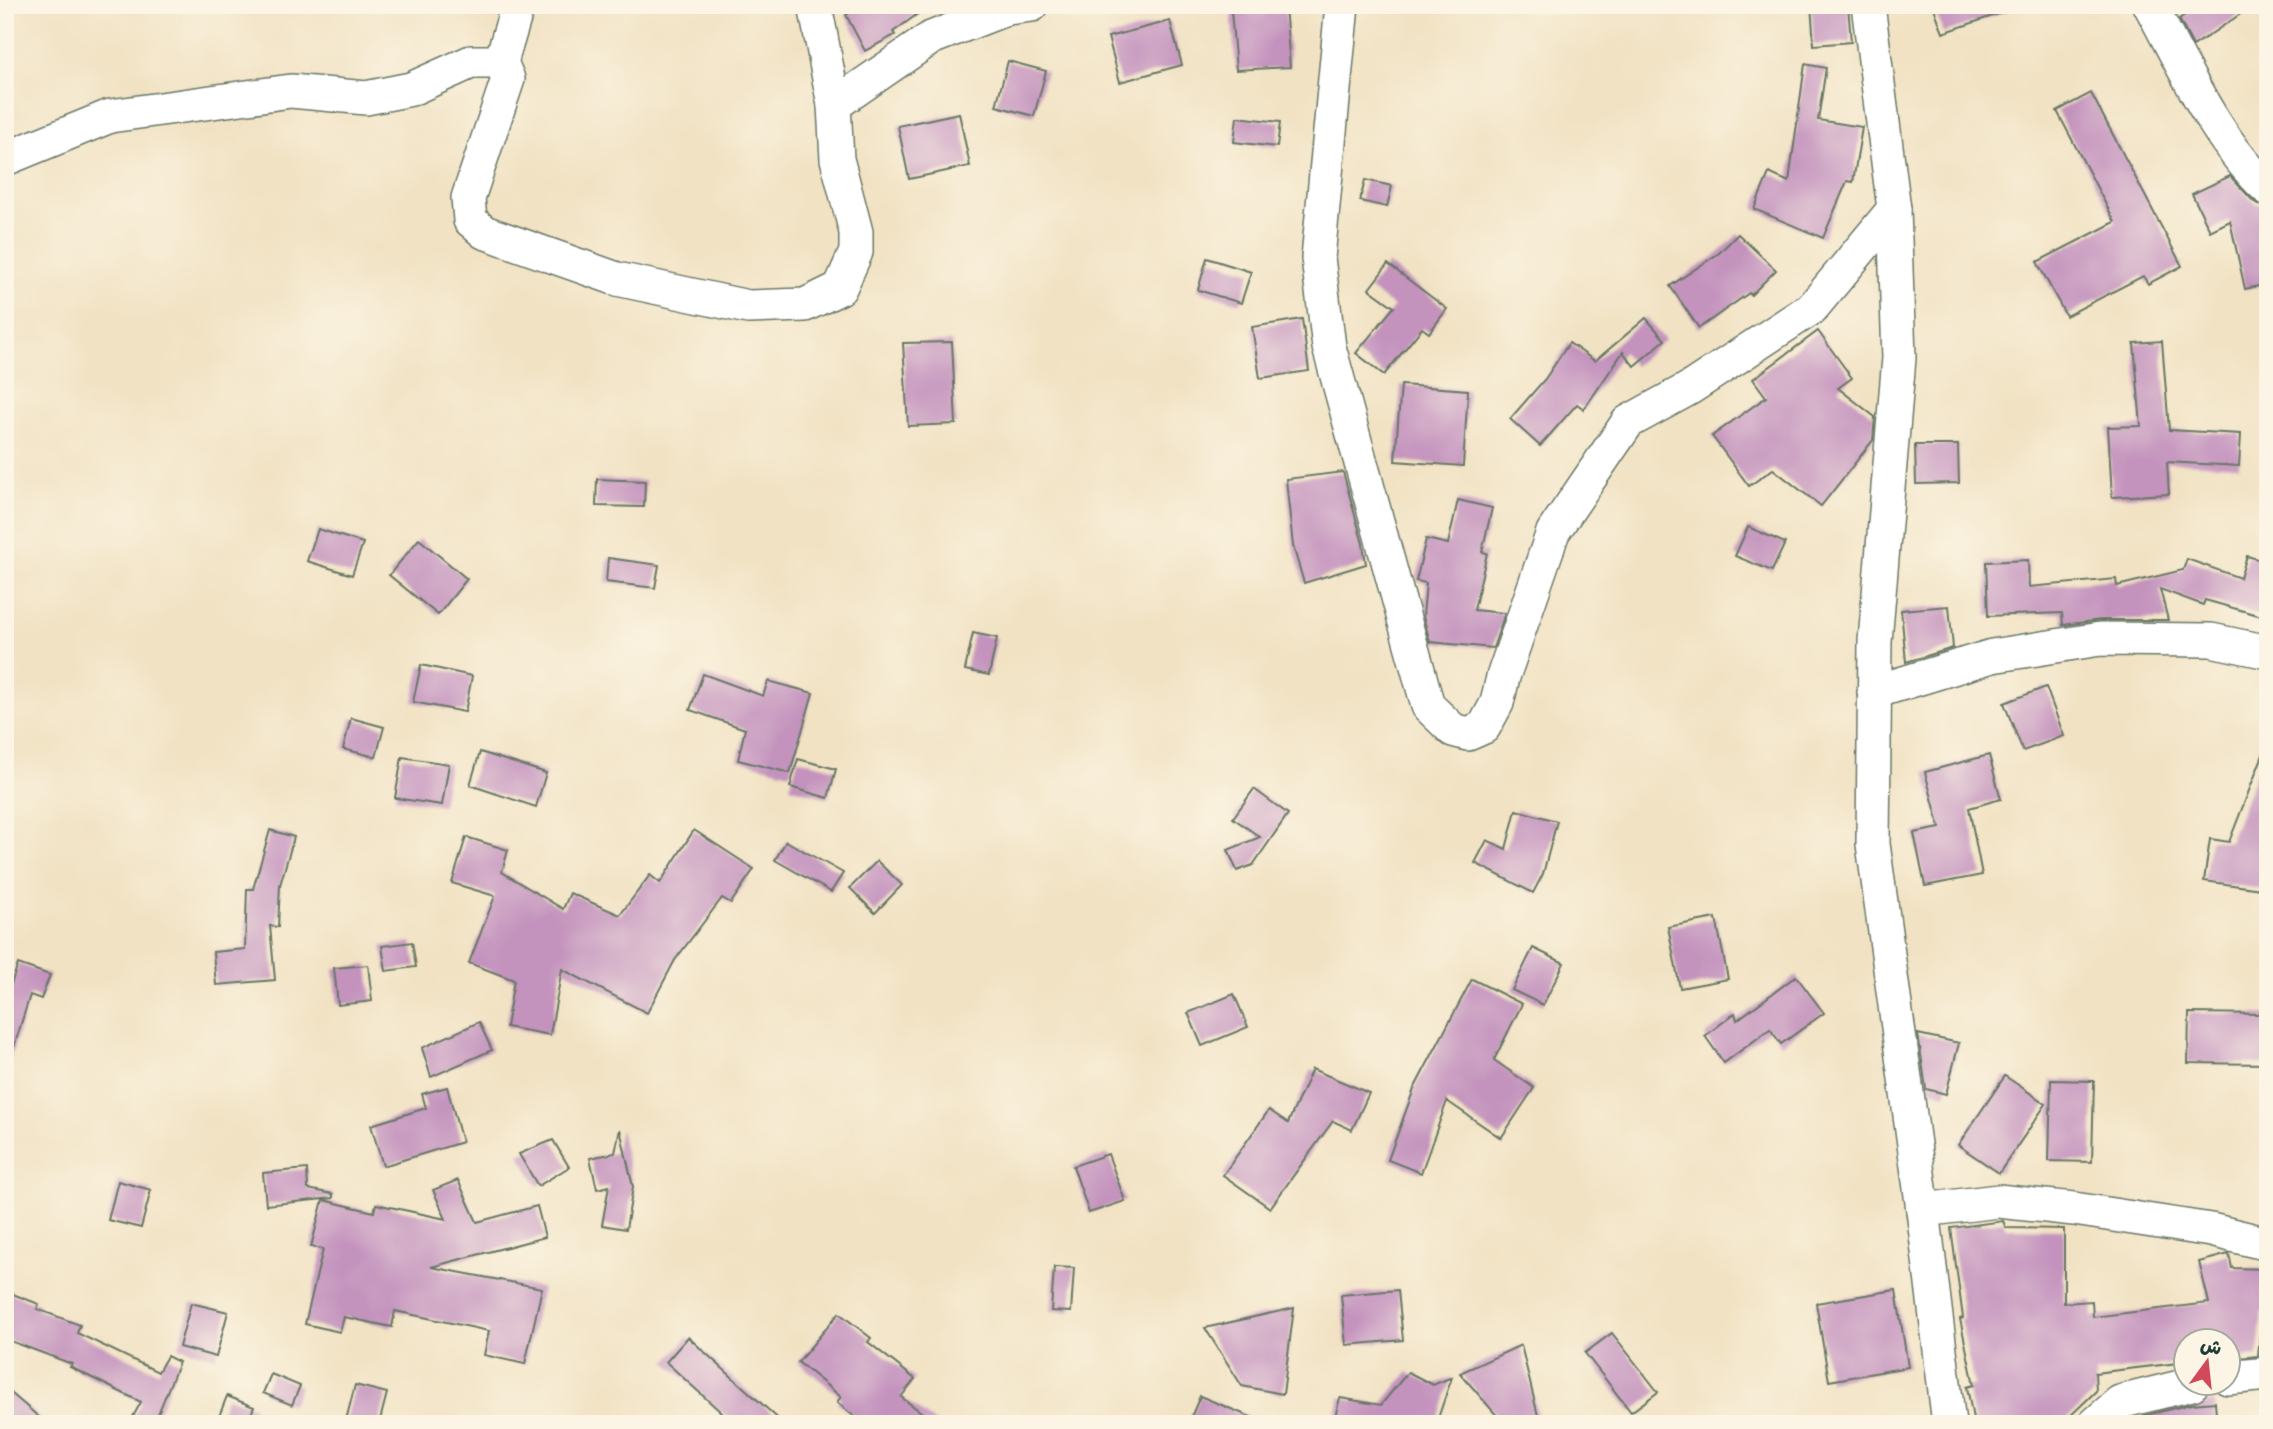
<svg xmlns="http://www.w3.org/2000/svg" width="2273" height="1429" viewBox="0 0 2273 1429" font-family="Caveat,'Playpen Sans Arabic',sans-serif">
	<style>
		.building { fill: #c392bd }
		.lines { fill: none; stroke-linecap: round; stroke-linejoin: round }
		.minor-casing { stroke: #687766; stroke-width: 36 }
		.minor { stroke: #fff; stroke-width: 33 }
	</style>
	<rect width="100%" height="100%" fill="#fcf5e5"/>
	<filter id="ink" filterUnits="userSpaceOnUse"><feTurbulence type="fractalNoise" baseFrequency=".0143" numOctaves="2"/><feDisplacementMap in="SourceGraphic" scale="14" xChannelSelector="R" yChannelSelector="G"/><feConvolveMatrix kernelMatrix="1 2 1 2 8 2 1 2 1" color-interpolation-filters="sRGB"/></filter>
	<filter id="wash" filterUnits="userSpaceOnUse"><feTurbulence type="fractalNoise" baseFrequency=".00686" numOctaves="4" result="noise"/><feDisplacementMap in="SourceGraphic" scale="28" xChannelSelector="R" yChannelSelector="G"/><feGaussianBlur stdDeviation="1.57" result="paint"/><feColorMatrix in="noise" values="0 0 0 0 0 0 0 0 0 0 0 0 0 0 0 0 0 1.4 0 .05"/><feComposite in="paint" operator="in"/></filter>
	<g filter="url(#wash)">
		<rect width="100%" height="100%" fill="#f1e2c3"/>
		<g id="blocks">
			<g class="building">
				<path d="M 864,5 L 930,5 L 893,32 L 895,35 L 865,51 L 846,15 Z"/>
				<path d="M 1811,5 L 1848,5 L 1851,42 L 1814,45 Z"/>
				<path d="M 1933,5 L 2012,5 L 2013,9 L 1943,33 Z"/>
				<path d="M 2200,5 L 2254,5 L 2193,46 L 2179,19 Z"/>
				<path d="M 1285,6 L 1290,67 L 1236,70 L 1231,10 Z"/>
				<path d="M 1170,21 L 1182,65 L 1120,82 L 1108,37 Z"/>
				<path d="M 1008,61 L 1046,71 L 1034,116 L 996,106 Z"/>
				<path d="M 1805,64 L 1826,68 L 1818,120 L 1862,127 L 1853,182 L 1847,181 L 1823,238 L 1754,209 L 1769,173 L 1789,182 Z"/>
				<path d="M 2091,93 L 2182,266 L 2148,284 L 2143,276 L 2066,316 L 2037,262 L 2115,222 L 2057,111 Z"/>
				<path d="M 959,113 L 970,166 L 909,179 L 898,126 Z"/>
				<path d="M 1237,117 L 1280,122 L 1277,147 L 1234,142 Z"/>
				<path d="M 2230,176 L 2254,202 L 2268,208 L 2268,284 L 2245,289 L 2230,221 L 2210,231 L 2192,194 Z"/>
				<path d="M 1365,180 L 1392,186 L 1387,207 L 1360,201 Z"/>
				<path d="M 1738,234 L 1776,270 L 1751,295 L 1749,293 L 1699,328 L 1670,286 L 1719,253 Z"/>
				<path d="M 1207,258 L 1251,272 L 1241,303 L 1198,290 Z"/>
				<path d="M 1388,264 L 1447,309 L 1429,333 L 1422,328 L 1384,375 L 1356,353 L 1394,307 L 1369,289 Z"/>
				<path d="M 1646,318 L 1665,340 L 1634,366 L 1623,352 L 1584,409 L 1577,404 L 1540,446 L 1510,419 L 1545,379 L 1569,343 L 1595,361 Z"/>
				<path d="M 1302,319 L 1309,371 L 1260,378 L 1252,327 Z"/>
				<path d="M 1818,331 L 1852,378 L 1838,388 L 1875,417 L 1873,440 L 1821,506 L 1773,469 L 1749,486 L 1712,436 L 1766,397 L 1753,379 Z"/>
				<path d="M 2162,341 L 2169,430 L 2241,434 L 2239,466 L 2167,462 L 2169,494 L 2112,497 L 2108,427 L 2141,426 L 2134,343 Z"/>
				<path d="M 952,342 L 956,424 L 908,426 L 903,343 Z"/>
				<path d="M 1401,385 L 1468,390 L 1463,466 L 1395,461 Z"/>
				<path d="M 1915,445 L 1958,445 L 1959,483 L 1916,484 Z"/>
				<path d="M 1343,472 L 1363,544 L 1366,564 L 1304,583 L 1293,546 L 1286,479 Z"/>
				<path d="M 597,479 L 645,481 L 644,507 L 596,506 Z"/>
				<path d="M 1458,500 L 1492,508 L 1482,552 L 1487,553 L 1474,610 L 1505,613 L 1493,648 L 1430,642 L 1423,616 L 1426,583 L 1416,581 L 1426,539 L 1448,544 Z"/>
				<path d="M 1748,527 L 1785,543 L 1772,571 L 1735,556 Z"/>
				<path d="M 318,529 L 363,543 L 352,575 L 307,561 Z"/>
				<path d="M 419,539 L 467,579 L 438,615 L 389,575 Z"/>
				<path d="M 2247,556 L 2268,562 L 2268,618 L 2205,600 L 2203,605 L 2160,589 L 2168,620 L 2100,620 L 2063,625 L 2062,613 L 1988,616 L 1986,562 L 2028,560 L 2029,587 L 2116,579 L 2117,586 L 2183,570 L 2187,559 L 2240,578 Z"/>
				<path d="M 608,558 L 659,565 L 655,588 L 606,582 Z"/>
				<path d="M 1949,606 L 1953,648 L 1906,662 L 1901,610 Z"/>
				<path d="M 973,633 L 997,638 L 989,675 L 965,670 Z"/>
				<path d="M 421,665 L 472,676 L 465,712 L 413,702 Z"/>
				<path d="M 703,674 L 763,696 L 768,681 L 813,693 L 790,773 L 738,760 L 745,729 L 690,710 Z"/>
				<path d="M 2046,687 L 2064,736 L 2023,751 L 2004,703 Z"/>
				<path d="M 351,718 L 384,727 L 376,757 L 343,749 Z"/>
				<path d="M 2266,747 L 2268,890 L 2204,881 L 2210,839 L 2229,842 Z"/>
				<path d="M 480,752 L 546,773 L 536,807 L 470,785 Z"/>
				<path d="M 1989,755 L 2001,799 L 1969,808 L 1982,875 L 1925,886 L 1914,833 L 1940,828 L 1925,772 Z"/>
				<path d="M 402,757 L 449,764 L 442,805 L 395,798 Z"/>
				<path d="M 798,759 L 836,769 L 828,798 L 790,787 Z"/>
				<path d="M 1254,789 L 1288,814 L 1253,865 L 1237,871 L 1228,850 L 1260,837 L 1233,818 Z"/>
				<path d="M 1516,810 L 1557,821 L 1543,874 L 1533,893 L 1475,863 L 1487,840 L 1506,849 Z"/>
				<path d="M 270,830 L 294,837 L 280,885 L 278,927 L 270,926 L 275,980 L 216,985 L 213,952 L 245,949 L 247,889 L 253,889 Z"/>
				<path d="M 694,830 L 754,869 L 731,903 L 722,898 L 675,960 L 647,1013 L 562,969 L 550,1035 L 506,1027 L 514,980 L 469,963 L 495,896 L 452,883 L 466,837 L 508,850 L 502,872 L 563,909 L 570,893 L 620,915 L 650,875 L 660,883 Z"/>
				<path d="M 786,841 L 843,873 L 831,892 L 775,860 Z"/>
				<path d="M 877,861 L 902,885 L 875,913 L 850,888 Z"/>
				<path d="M 1716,918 L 1728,979 L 1680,988 L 1668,927 Z"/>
				<path d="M 412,942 L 416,967 L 386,971 L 382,946 Z"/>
				<path d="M 1533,948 L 1564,963 L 1543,1005 L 1512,990 Z"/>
				<path d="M 18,964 L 50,975 L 41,999 L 30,995 L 10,1060 L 5,1059 L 5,1001 Z"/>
				<path d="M 368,965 L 372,1001 L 338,1005 L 334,968 Z"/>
				<path d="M 1796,976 L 1824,1013 L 1781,1044 L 1770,1029 L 1724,1063 L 1705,1036 L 1735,1013 L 1737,1020 Z"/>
				<path d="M 1472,979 L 1522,1004 L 1494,1060 L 1534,1088 L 1501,1138 L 1447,1101 L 1421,1173 L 1388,1160 L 1414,1089 Z"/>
				<path d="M 1234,994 L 1248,1027 L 1202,1046 L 1188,1013 Z"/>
				<path d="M 2189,1013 L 2268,1014 L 2268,1064 L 2188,1063 Z"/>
				<path d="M 479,1022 L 492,1050 L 431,1077 L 422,1048 Z"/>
				<path d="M 1918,1034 L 1959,1043 L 1946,1094 L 1926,1089 Z"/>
				<path d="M 1312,1069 L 1369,1093 L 1352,1130 L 1333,1121 L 1270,1208 L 1223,1175 L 1269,1110 L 1288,1123 Z"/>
				<path d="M 2005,1076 L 2046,1104 L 1999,1173 L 1958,1145 Z"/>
				<path d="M 2051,1080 L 2094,1081 L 2092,1162 L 2049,1161 Z"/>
				<path d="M 447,1087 L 462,1142 L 383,1166 L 371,1125 L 426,1108 L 422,1094 Z"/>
				<path d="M 620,1129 L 633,1187 L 626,1229 L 602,1225 L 609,1186 L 597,1189 L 590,1158 L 615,1153 Z"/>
				<path d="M 553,1140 L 569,1167 L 538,1186 L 519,1154 Z"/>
				<path d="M 1108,1154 L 1125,1201 L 1089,1213 L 1073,1166 Z"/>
				<path d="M 307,1169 L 308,1189 L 333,1194 L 333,1198 L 266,1205 L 263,1173 Z"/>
				<path d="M 458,1180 L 477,1222 L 537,1206 L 545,1237 L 431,1267 L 542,1288 L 525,1364 L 484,1355 L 489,1331 L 395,1311 L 392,1327 L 344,1317 L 340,1332 L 305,1324 L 323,1249 L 311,1247 L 323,1200 L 374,1212 L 376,1204 L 446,1219 L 433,1190 Z"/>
				<path d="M 118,1181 L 151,1190 L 141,1228 L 108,1220 Z"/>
				<path d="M 2003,1221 L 2006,1228 L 2064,1229 L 2064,1303 L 2092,1301 L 2093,1317 L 2209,1303 L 2199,1262 L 2229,1254 L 2232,1268 L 2268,1269 L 2268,1311 L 2262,1311 L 2258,1356 L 2228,1359 L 2228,1341 L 2186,1341 L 2186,1362 L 2095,1373 L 2096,1391 L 2062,1424 L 1974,1424 L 1967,1387 L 1974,1385 L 1960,1319 L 1963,1318 L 1951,1228 Z"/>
				<path d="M 1054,1267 L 1074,1268 L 1071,1312 L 1051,1311 Z"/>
				<path d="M 1398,1290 L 1403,1340 L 1346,1345 L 1341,1295 Z"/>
				<path d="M 1896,1290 L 1908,1367 L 1829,1381 L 1816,1303 Z"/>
				<path d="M 5,1291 L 39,1304 L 37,1309 L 80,1325 L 77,1333 L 158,1372 L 167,1356 L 179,1362 L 154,1424 L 129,1424 L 141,1402 L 70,1367 L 72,1364 L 5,1339 Z"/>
				<path d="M 191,1303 L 228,1312 L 216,1357 L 179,1347 Z"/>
				<path d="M 1294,1308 L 1283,1394 L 1242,1386 L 1205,1328 Z"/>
				<path d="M 839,1313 L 871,1338 L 868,1342 L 915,1379 L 901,1397 L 937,1424 L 863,1424 L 837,1402 L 841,1397 L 798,1362 Z"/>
				<path d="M 1612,1333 L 1658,1392 L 1631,1412 L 1585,1353 Z"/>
				<path d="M 688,1337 L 784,1424 L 734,1424 L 666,1362 Z"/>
				<path d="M 1521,1345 L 1540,1424 L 1504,1424 L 1460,1373 Z"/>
				<path d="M 1408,1372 L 1433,1385 L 1452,1377 L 1436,1424 L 1333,1424 L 1340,1398 L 1381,1405 Z"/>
				<path d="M 271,1374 L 300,1386 L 292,1405 L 263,1393 Z"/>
				<path d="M 355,1385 L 387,1393 L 379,1424 L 345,1424 Z"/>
				<path d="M 5,1388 L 47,1424 L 5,1424 Z"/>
				<path d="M 227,1396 L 254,1407 L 247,1424 L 216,1424 Z"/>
				<path d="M 1200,1396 L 1265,1423 L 1265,1424 L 1188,1424 Z"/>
				<path d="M 2215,1402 L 2217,1424 L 2144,1424 L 2143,1416 L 2191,1404 Z"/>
			</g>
		</g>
	</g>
	<g filter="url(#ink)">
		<use href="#blocks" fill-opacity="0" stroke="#687766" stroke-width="2"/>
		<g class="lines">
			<defs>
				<g id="minor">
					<path d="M 1342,5 L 1318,258 L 1329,347 L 1428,706 L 1453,730 L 1468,734 L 1484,727 L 1497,703 L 1503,677 L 1553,532 L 1628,422 L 1690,388 L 1812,308 L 1894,209"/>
					<path d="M 1868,5 L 1894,209 L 1899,358 L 1875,641 L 1873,844 L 1923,1210 L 1949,1424"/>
					<path d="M 2150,5 C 2184,67 2216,141 2268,189"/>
					<path d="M 501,62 L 518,5"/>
					<path d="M 834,105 L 931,38 L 1008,8 L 1032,5"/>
					<path d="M 5,159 L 110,116 L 291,91 L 366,98 L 411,89 L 471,62 L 501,62 L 508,79 L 468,198 L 470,220 L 484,232 L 617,279 L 748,307 L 805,305 L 840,288 L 856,252 L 856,232 L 837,159 L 834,105 L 815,5"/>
					<path d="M 1874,692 L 1992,656 L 2100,639 L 2211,640 L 2268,652"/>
					<path d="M 1923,1210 L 1998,1201 L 2074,1209 L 2211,1230 L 2268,1244"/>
					<path d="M 2228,1378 L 2268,1374"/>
					<path d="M 2095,1424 L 2120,1402 L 2192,1384"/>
				</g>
			</defs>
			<use href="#minor" class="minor-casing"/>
			<use href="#minor" class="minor"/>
		</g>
	</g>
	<rect width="2273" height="1429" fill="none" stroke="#fcf5e5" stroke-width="28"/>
	<g transform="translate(2207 1362) rotate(15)"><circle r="33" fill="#fcf5e5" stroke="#a4ab9e" stroke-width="2"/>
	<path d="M0-5L12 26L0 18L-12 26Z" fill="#d1495b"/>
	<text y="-10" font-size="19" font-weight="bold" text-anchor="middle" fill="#1f3d34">ش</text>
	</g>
</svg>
